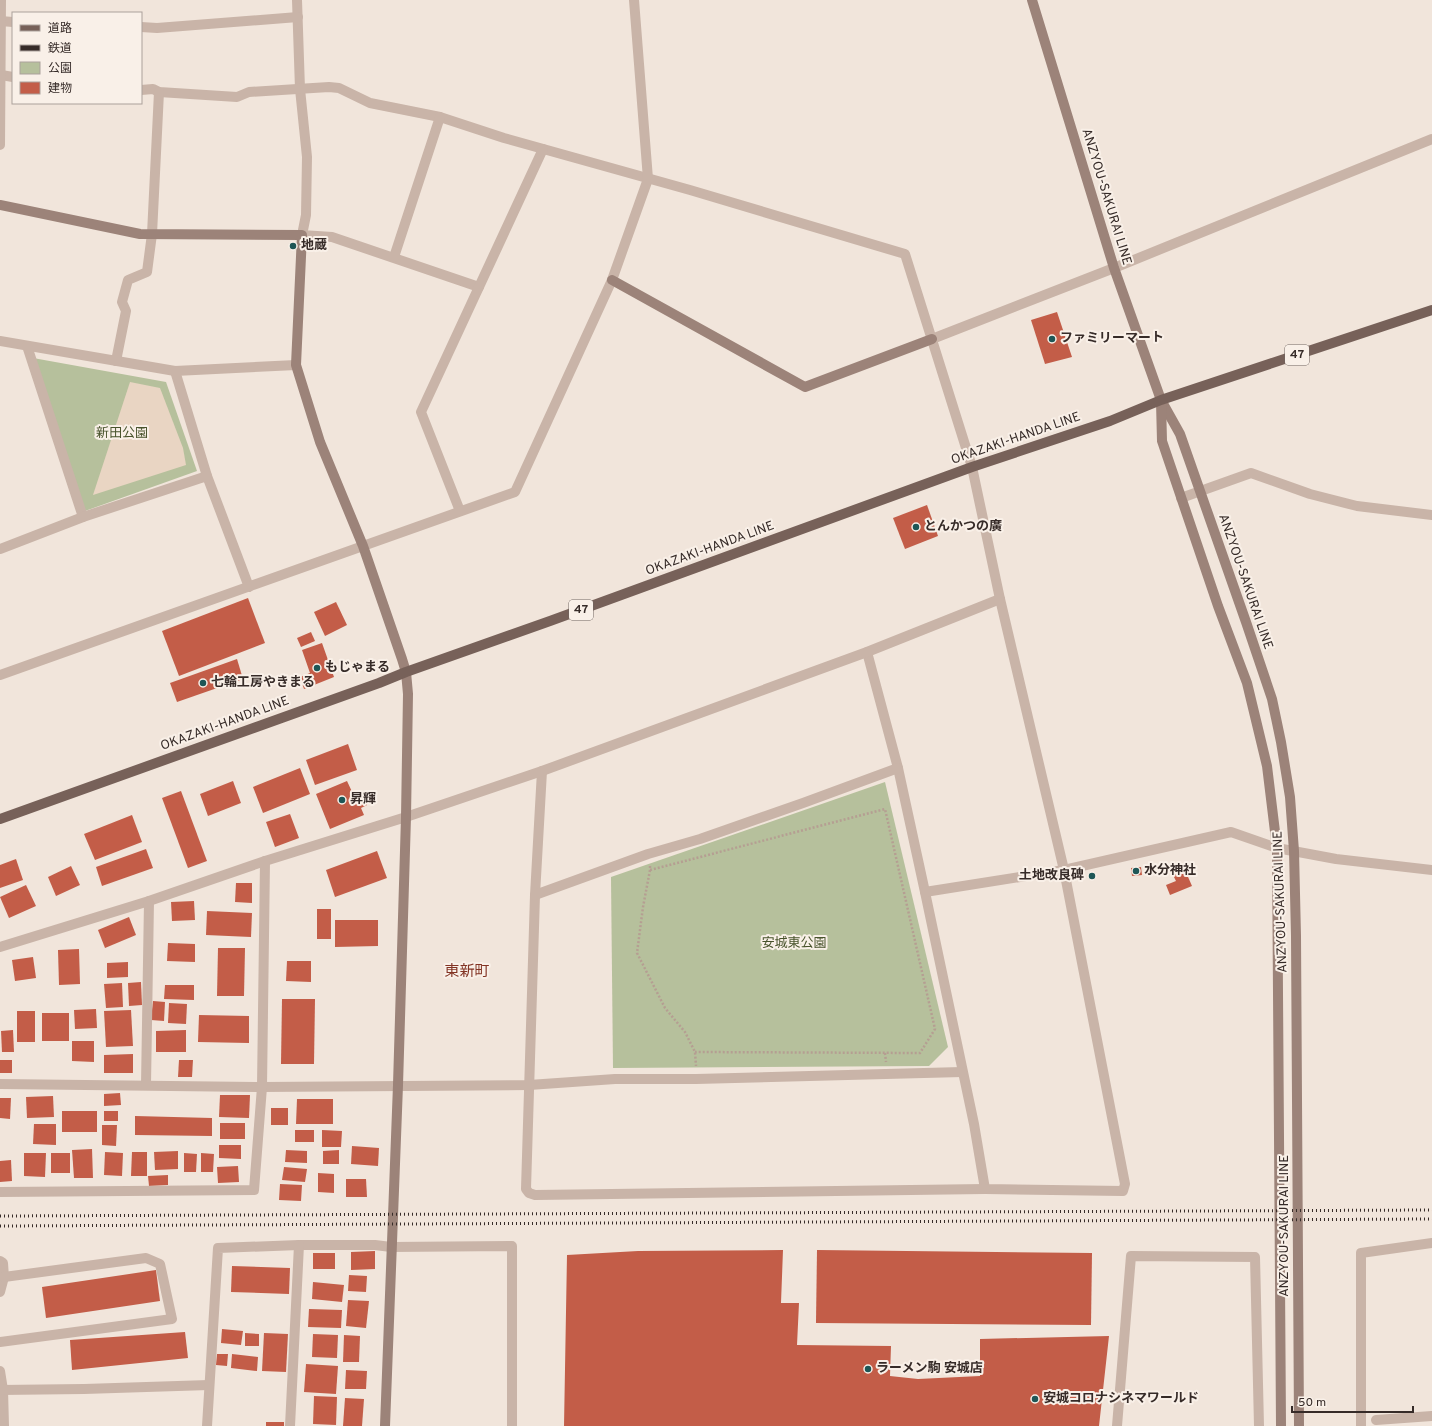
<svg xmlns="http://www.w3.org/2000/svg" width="1432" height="1426" viewBox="0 0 1432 1426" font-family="Overpass,'Noto Sans JP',sans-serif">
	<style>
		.green { fill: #b6c09c }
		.plaza { fill: #e9d5c3 }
		.building { fill: #c35d48 }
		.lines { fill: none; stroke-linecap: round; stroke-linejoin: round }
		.path { stroke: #b59e92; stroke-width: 2.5; stroke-dasharray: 2 2; stroke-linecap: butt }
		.street { stroke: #c9b4a8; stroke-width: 10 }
		.secondary { stroke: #9c8379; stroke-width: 10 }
		.primary { stroke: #776159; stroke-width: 10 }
		.rail { stroke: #362b28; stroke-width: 3; stroke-dasharray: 1 3; stroke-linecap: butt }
		.poi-dot { fill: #1e5656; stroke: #f9f0e8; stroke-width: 1.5 }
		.labels { text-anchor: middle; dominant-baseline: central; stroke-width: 4; stroke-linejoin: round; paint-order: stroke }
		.shield { fill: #f9f0e8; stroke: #706662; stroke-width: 1 }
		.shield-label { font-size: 12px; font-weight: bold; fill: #362b28 }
		.street-label { font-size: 13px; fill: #362b28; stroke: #f9f0e8 }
		.poi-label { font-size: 13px; font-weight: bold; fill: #362b28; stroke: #f9f0e8; text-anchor: start }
		.park-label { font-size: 13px; fill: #48532c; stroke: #f9f0e8 }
		.quarter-label { font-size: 15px; fill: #823323; stroke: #f9f0e8 }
	</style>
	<rect width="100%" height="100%" fill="#f1e5db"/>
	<g class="green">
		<path d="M 33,358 L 166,382 L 197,471 L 85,511 Z"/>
		<path d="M 885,782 L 948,1047 L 929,1066 L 613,1068 L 611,877 Z"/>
	</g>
	<path class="plaza" d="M 130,382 L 160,388 L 183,448 L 186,465 L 93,495 Z"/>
	<g class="building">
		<path d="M 1057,312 L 1072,357 L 1045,364 L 1031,320 Z"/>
		<path d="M 927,505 L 938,536 L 905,549 L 893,518 Z"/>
		<path d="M 248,598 L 265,643 L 179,676 L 162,631 Z"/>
		<path d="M 336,602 L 347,625 L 325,636 L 314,612 Z"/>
		<path d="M 311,632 L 315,641 L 301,647 L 297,638 Z"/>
		<path d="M 322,643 L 334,677 L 304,689 L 300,677 L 310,673 L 302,650 Z"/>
		<path d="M 237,659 L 243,679 L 177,702 L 170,683 Z"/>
		<path d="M 348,744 L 357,770 L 315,785 L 306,760 Z"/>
		<path d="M 300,768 L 310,794 L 263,813 L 253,787 Z"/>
		<path d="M 233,781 L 241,803 L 208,816 L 200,794 Z"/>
		<path d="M 347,781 L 354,796 L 361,793 L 367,805 L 361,808 L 364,815 L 330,829 L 316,794 Z"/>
		<path d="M 181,791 L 207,861 L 188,868 L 162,798 Z"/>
		<path d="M 290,814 L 299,838 L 275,847 L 266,822 Z"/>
		<path d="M 132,815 L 142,842 L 95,860 L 84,834 Z"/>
		<path d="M 146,849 L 153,868 L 102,886 L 96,867 Z"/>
		<path d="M 377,851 L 387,878 L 335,897 L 326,870 Z"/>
		<path d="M 16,859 L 23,880 L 0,888 L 0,865 Z"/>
		<path d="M 71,866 L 80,885 L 56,896 L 48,877 Z"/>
		<path d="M 1141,867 L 1142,875 L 1132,876 L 1131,868 Z"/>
		<path d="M 1185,870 L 1192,886 L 1170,895 L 1166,885 L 1176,881 L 1173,875 Z"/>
		<path d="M 236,883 L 252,883 L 252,903 L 235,902 Z"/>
		<path d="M 26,885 L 36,906 L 9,918 L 0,897 Z"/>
		<path d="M 194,901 L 195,920 L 172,921 L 171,902 Z"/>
		<rect x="317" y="909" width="14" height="30"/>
		<path d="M 207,911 L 252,913 L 251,937 L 206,935 Z"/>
		<path d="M 129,917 L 136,935 L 105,948 L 98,930 Z"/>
		<path d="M 335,920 L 378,920 L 378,946 L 335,947 Z"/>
		<path d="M 168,943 L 195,944 L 195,962 L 167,961 Z"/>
		<path d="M 218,948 L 245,948 L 244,996 L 217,996 Z"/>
		<path d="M 79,949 L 80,984 L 59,985 L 58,950 Z"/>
		<path d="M 33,957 L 36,978 L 15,981 L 12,960 Z"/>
		<path d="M 287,961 L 311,961 L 311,982 L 286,981 Z"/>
		<path d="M 128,962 L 128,977 L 107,978 L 107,963 Z"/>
		<path d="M 141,982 L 142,1005 L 129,1006 L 128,983 Z"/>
		<path d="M 122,983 L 123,1007 L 106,1008 L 104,984 Z"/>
		<path d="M 165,985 L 194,985 L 194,1000 L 164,999 Z"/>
		<path d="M 282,999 L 315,999 L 314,1064 L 281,1064 Z"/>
		<path d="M 153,1001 L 165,1002 L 164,1021 L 151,1020 Z"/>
		<path d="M 169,1003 L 187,1004 L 186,1024 L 168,1023 Z"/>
		<path d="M 96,1009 L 97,1028 L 75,1029 L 74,1010 Z"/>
		<path d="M 131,1010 L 133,1046 L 106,1047 L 104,1011 Z"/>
		<rect x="17" y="1011" width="18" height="31"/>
		<rect x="42" y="1013" width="27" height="28"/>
		<path d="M 199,1015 L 249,1016 L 249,1043 L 198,1042 Z"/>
		<path d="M 13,1030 L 14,1052 L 2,1052 L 1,1031 Z"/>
		<path d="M 186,1030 L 186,1052 L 156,1052 L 156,1031 Z"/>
		<path d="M 72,1041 L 94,1041 L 94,1062 L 72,1061 Z"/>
		<path d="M 133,1054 L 133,1073 L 104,1073 L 104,1055 Z"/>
		<rect x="0" y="1060" width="12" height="13"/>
		<path d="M 179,1060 L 193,1060 L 192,1077 L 178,1077 Z"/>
		<path d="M 120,1093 L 121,1105 L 104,1106 L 104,1094 Z"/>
		<path d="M 220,1095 L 250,1095 L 249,1118 L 219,1117 Z"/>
		<path d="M 53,1096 L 54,1117 L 27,1118 L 26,1097 Z"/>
		<path d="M 0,1098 L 11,1098 L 10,1119 L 0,1118 Z"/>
		<path d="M 297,1099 L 333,1099 L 333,1124 L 296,1124 Z"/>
		<rect x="271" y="1108" width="17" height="17"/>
		<rect x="62" y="1111" width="35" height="21"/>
		<rect x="104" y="1111" width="14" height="10"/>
		<path d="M 135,1116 L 212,1118 L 212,1136 L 135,1135 Z"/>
		<rect x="220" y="1123" width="25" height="16"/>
		<path d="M 34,1124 L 56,1124 L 56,1145 L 33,1144 Z"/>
		<path d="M 102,1125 L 117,1125 L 116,1146 L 102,1145 Z"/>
		<rect x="295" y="1130" width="19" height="12"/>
		<path d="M 322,1130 L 342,1131 L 341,1147 L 322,1147 Z"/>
		<path d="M 219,1145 L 241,1145 L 241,1159 L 219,1158 Z"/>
		<path d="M 352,1146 L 379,1148 L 378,1166 L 351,1164 Z"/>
		<path d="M 92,1149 L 93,1178 L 74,1178 L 72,1150 Z"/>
		<path d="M 286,1150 L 307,1151 L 307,1163 L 285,1162 Z"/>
		<path d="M 339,1150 L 339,1164 L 323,1164 L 323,1151 Z"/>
		<path d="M 178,1151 L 178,1169 L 155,1170 L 154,1152 Z"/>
		<path d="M 105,1152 L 123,1153 L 122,1176 L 104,1175 Z"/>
		<path d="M 132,1152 L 147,1152 L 147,1176 L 131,1176 Z"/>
		<path d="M 24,1153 L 46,1153 L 45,1177 L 24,1176 Z"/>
		<rect x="51" y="1153" width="19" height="20"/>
		<path d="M 184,1153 L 197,1154 L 196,1172 L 184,1172 Z"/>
		<path d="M 201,1153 L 214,1154 L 213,1172 L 201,1172 Z"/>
		<path d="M 11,1160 L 12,1181 L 0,1182 L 0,1161 Z"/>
		<path d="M 238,1166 L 239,1182 L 218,1183 L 217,1167 Z"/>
		<path d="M 284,1167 L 307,1169 L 305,1182 L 282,1180 Z"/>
		<path d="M 318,1173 L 334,1174 L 334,1193 L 318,1192 Z"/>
		<path d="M 168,1175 L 168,1185 L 149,1186 L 148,1176 Z"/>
		<path d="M 346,1179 L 366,1179 L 367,1197 L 346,1197 Z"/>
		<path d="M 280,1184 L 302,1185 L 301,1201 L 279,1200 Z"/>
		<path d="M 783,1250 L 781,1303 L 799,1303 L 797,1345 L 891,1346 L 890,1376 L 918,1379 L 980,1376 L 980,1339 L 1109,1336 L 1099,1426 L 564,1426 L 567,1255 L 638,1251 Z"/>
		<path d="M 817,1250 L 1092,1253 L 1091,1325 L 816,1323 Z"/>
		<path d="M 375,1251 L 375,1269 L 351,1270 L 351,1252 Z"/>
		<rect x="313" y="1253" width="22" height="16"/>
		<path d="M 232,1266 L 290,1268 L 289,1294 L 231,1292 Z"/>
		<path d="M 156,1270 L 160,1301 L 46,1318 L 42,1287 Z"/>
		<path d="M 349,1275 L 367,1276 L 366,1292 L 348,1291 Z"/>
		<path d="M 313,1282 L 344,1285 L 342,1302 L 312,1299 Z"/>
		<path d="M 348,1300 L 369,1301 L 366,1328 L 346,1326 Z"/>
		<path d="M 309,1309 L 342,1310 L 341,1328 L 308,1327 Z"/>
		<path d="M 222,1329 L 243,1331 L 241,1345 L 221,1343 Z"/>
		<path d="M 185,1332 L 188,1358 L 72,1370 L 70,1340 Z"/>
		<path d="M 245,1333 L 259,1334 L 259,1346 L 245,1346 Z"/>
		<path d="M 264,1333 L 288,1334 L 286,1372 L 262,1371 Z"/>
		<path d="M 313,1334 L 338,1335 L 337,1358 L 312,1357 Z"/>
		<path d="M 344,1335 L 360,1336 L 359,1362 L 343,1362 Z"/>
		<path d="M 217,1354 L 228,1354 L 227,1366 L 216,1365 Z"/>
		<path d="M 232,1354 L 258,1357 L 257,1371 L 231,1368 Z"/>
		<path d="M 306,1364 L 338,1366 L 336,1394 L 304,1392 Z"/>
		<path d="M 346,1370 L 367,1371 L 366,1389 L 345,1389 Z"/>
		<path d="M 314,1396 L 337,1397 L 336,1425 L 313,1424 Z"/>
		<path d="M 345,1398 L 364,1399 L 362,1426 L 343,1426 Z"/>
		<rect x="266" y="1422" width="18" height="4"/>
	</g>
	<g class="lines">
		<g class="path">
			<path d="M 650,866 L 650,870 L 885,809 L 935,1029 L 920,1053 L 695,1052"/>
			<path d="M 650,870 L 643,907 L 637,953 L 665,1008 L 685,1032 L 695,1052 L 696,1066"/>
			<path d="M 885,1053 L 886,1062"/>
		</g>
		<g class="street">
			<path d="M 297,0 L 300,89 L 307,157 L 306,215 L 302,235 L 332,237 L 479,287"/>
			<path d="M 0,21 L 13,22"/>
			<path d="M 141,27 L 157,28 L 298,17"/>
			<path d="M 1,75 L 13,77"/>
			<path d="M 141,90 L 153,89 L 159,92 L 237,97 L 249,92 L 329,87 L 339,88 L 370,103 L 440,117 L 504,138 L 690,190 L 905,254 L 972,467 L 1000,599 L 1064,870 L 1125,1184 L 1123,1191 L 985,1189 L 974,1124 L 925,892 L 898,768 L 867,652"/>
			<path d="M 0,145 L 1,0"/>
			<path d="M 394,257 L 440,117"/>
			<path d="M 932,339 L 1114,268 L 1432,139"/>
			<path d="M 0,341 L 175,371 L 296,365"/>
			<path d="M 27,346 L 83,517"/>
			<path d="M 116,361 L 126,311 L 122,302 L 128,280 L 147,272 L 152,234 L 159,92"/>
			<path d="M 175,371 L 207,476 L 249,587"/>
			<path d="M 1181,498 L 1251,473 L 1310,494 L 1357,506 L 1432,515"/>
			<path d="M 460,511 L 421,412 L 543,149"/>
			<path d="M 0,549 L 83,517 L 207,476"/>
			<path d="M 0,675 L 515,492 L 612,280 L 648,179 L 634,0"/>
			<path d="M 542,771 L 535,895 L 526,1189 L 529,1193 L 535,1195 L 985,1189"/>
			<path d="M 925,892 L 1064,870 L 1231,832 L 1277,848 L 1336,859 L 1432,870"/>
			<path d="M 535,895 L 648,854 L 700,839 L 803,803 L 898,768"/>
			<path d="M 0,947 L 149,901 L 265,861 L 406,817 L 542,771 L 867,652 L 1000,599"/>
			<path d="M 0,1084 L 262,1087 L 529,1085 L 615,1079 L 696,1079 L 962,1072"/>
			<path d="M 146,1085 L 149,901"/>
			<path d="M 0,1192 L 254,1190 L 262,1087 L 265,861"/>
			<path d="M 0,1261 L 3,1263 L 4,1277 L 0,1292"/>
			<path d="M 0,1342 L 172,1319 L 160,1264 L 146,1258 L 4,1277"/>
			<path d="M 0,1371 L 3,1390 L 4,1426"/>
			<path d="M 0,1390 L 84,1389 L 209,1385"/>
			<path d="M 1376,1420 L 1432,1416"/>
			<path d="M 207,1426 L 218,1248 L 299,1245 L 375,1245 L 391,1247 L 512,1246 L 512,1426"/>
			<path d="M 290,1426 L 299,1245"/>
			<path d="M 1117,1426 L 1131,1256 L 1255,1257 L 1259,1426"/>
			<path d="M 1361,1426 L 1361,1253 L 1432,1243"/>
		</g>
		<g class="secondary">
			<path d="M 1032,0 L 1114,268 L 1161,400 L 1180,434 L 1246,622 L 1272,699 L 1281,742 L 1290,797 L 1294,851 L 1296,936 L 1299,1426"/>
			<path d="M 0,205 L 140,234 L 302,235 L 296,365 L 320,442 L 363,546 L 402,659 L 406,672 L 408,694 L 406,817 L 398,1085 L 385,1426"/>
			<path d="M 612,280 L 805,387 L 932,339"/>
			<path d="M 1161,402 L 1162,441 L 1218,606 L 1247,683 L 1267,766 L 1277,848 L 1281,1426"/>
		</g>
		<path class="primary" d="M 0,819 L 379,683 L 406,672 L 550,621 L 972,467 L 1110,421 L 1161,400 L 1432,310"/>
		<g class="rail">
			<path d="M 0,1216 L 1432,1210"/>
			<path d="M 0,1226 L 1432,1219"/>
		</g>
	</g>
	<g class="poi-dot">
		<circle cx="293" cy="246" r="4"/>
		<circle cx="1052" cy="339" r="4"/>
		<circle cx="916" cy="527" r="4"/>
		<circle cx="317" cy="668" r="4"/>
		<circle cx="203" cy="683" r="4"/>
		<circle cx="342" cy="800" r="4"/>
		<circle cx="1136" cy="871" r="4"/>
		<circle cx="1092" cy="876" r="4"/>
		<circle cx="868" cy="1369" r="4"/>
		<circle cx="1035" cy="1399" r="4"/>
	</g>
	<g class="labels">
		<g class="shield">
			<rect x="1285" y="345" width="24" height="20" rx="3"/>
			<rect x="569" y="600" width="24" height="20" rx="3"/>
		</g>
		<g class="shield-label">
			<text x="1297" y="355">47</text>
			<text x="581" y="610">47</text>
		</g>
		<g class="street-label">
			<text transform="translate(1106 197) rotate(73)">ANZYOU-SAKURAI LINE</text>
			<text transform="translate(1016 439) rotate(-19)">OKAZAKI-HANDA LINE</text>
			<text transform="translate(710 549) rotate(-20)">OKAZAKI-HANDA LINE</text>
			<text transform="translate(1245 582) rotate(71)">ANZYOU-SAKURAI LINE</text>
			<text transform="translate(225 724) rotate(-20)">OKAZAKI-HANDA LINE</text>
			<text transform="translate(1281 902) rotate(-92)">ANZYOU-SAKURAI LINE</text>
			<text transform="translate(1285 1226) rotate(-90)">ANZYOU-SAKURAI LINE</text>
		</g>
		<g class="poi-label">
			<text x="301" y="246">地蔵</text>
			<text x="1060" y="339">ファミリーマート</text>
			<text x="924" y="527">とんかつの廣</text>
			<text x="325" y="668">もじゃまる</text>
			<text x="211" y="683">七輪工房やきまる</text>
			<text x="350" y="800">昇輝</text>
			<text x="1144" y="871">水分神社</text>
			<text x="1084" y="876" text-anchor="end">土地改良碑</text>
			<text x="876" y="1369">ラーメン駒 安城店</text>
			<text x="1043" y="1399">安城コロナシネマワールド</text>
		</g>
		<g class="park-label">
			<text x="122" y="434">新田公園</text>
			<text x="794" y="944">安城東公園</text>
		</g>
		<g class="quarter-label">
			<text x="467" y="972">東新町</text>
		</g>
	</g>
	<rect x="12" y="12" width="130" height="92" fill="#f9f0e8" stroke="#aba19b"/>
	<rect x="20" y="25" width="20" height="6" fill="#776159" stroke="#aba19b"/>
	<text x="48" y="32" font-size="12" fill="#362b28">道路</text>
	<rect x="20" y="45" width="20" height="6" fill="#362b28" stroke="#aba19b"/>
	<text x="48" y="52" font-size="12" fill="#362b28">鉄道</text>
	<rect x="20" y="62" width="20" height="12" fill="#b6c09c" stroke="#aba19b"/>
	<text x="48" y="72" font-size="12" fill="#362b28">公園</text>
	<rect x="20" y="82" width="20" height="12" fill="#c35d48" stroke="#aba19b"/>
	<text x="48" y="92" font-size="12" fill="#362b28">建物</text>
	<path d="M1292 1406v6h121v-6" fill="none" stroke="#362b28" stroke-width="2"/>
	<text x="1298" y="1406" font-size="12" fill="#362b28" stroke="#f9f0e8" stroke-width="3" paint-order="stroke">50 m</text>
</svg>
